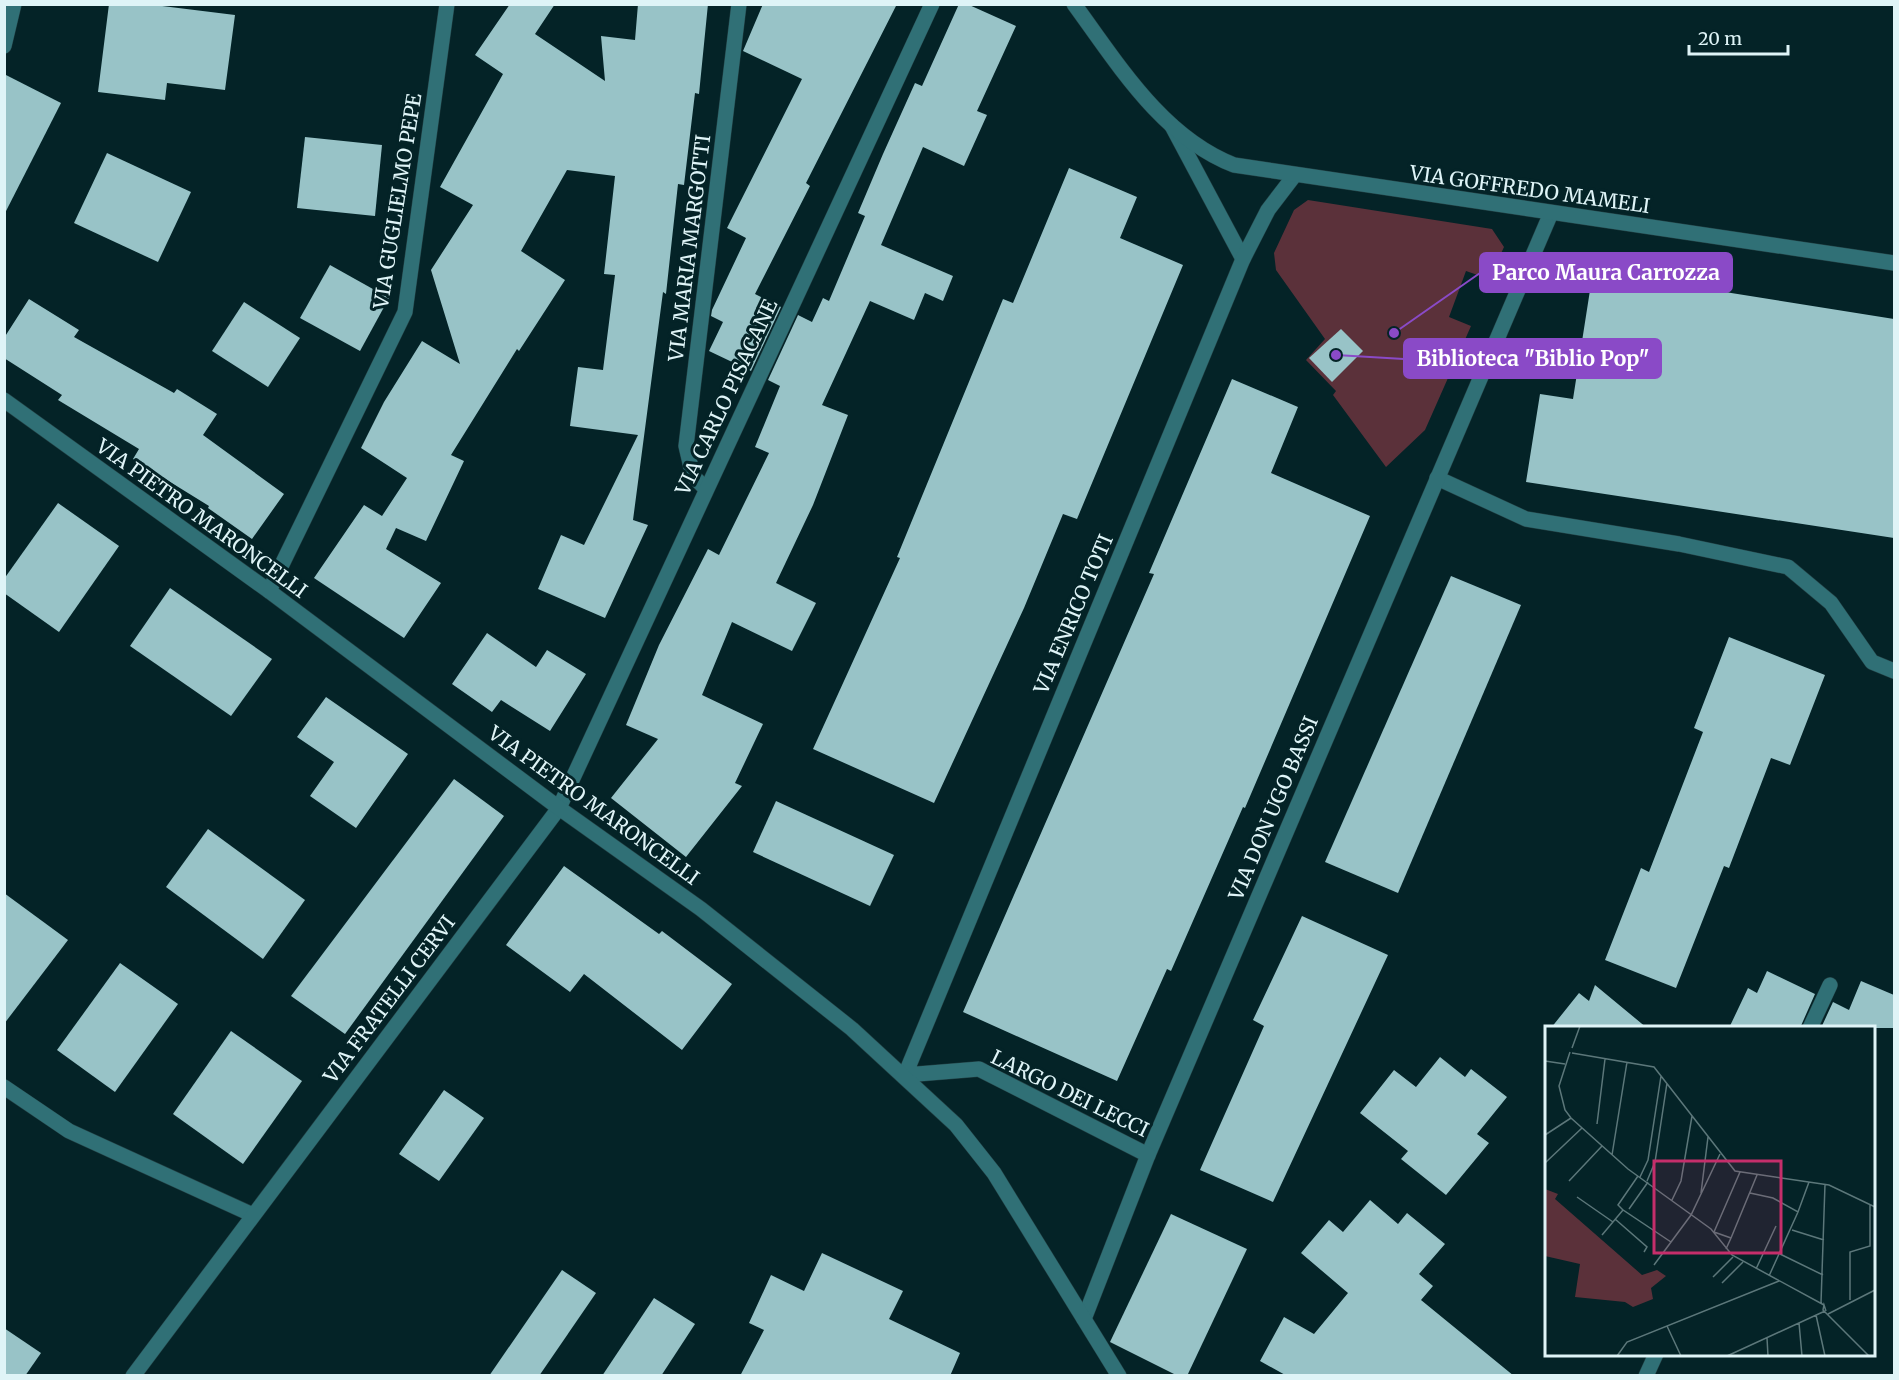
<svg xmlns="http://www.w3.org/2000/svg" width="1899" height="1380" viewBox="0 0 1899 1380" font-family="Merriweather,serif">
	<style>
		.green { fill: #5b313a }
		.building { fill: #98c3c7 }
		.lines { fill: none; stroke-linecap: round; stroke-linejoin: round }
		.minor-casing { stroke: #234044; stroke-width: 16 }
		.tertiary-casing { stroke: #234044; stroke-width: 16 }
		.minor { stroke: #307076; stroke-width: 15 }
		.tertiary { stroke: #307076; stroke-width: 15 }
		.labels { text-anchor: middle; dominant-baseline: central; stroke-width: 6; stroke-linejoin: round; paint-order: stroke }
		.street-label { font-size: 20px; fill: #dff4f7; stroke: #042327 }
		.inset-road { fill: none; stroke: #5c777a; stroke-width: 1.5 }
		.view { fill: #c52e6b; fill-opacity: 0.15; stroke: #c52e6b; stroke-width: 3 }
		.inset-edge { fill: none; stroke: #dff4f7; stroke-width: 3 }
		.leader { fill: none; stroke: #8a4ac7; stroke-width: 2 }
		.callout-dot { fill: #8a4ac7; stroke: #042327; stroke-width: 2 }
		.callout { fill: #8a4ac7; stroke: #8a4ac7; stroke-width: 2 }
		.callout-label { font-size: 21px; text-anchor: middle; font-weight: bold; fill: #fff }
	</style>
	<rect width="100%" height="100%" fill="#042327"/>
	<path class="green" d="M 1308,200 L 1492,229 L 1504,247 L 1489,279 L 1466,271 L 1449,317 L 1471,326 L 1425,430 L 1386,467 L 1333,395 L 1336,391 L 1306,360 L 1325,339 L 1276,270 L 1274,253 L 1294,210 Z"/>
	<g class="building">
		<path d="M 109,4 L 146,4 L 235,15 L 225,90 L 167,83 L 165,100 L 98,92 Z"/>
		<path d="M 510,4 L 555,4 L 535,34 L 605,81 L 601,36 L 635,40 L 638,4 L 708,4 L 699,94 L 695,93 L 684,185 L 678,184 L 666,294 L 663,292 L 633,520 L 648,525 L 605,618 L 538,589 L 561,535 L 584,545 L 638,435 L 570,426 L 578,367 L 603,370 L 615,275 L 604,274 L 615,176 L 567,170 L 521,251 L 565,280 L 519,351 L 517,349 L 451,455 L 464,461 L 426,541 L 396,528 L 386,549 L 441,583 L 404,638 L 314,578 L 364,505 L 382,516 L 407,478 L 361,448 L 384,402 L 422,341 L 460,364 L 431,270 L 473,205 L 440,187 L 503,74 L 475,55 Z"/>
		<path d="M 763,4 L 897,4 L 806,183 L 810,186 L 755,294 L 781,307 L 751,371 L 709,351 L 723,322 L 711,316 L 712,310 L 746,238 L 727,228 L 802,79 L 743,51 Z"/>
		<path d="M 959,4 L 967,4 L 1016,26 L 977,111 L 987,115 L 964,166 L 923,147 L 881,245 L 953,276 L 943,301 L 925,293 L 914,320 L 870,301 L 822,405 L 848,415 L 813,505 L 776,583 L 816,603 L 792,651 L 732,622 L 702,695 L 763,724 L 735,783 L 742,786 L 686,857 L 611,798 L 658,739 L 626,725 L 659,645 L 708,549 L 719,555 L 769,453 L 755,447 L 780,386 L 768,380 L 798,315 L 812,322 L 823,298 L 829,301 L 865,216 L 858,213 L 883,154 L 915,83 L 922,86 Z"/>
		<path d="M 4,74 L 61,103 L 4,215 Z"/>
		<path d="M 305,137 L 382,145 L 375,216 L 297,208 Z"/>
		<path d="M 107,153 L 191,192 L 158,262 L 74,223 Z"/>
		<path d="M 1069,168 L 1137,197 L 1120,238 L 1183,265 L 1077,519 L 1063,514 L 1024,608 L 934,803 L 813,749 L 900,558 L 897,557 L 1003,299 L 1013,303 Z"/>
		<path d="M 330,265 L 389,298 L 360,351 L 300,318 Z"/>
		<path d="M 1593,271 L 1894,319 L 1894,538 L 1526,482 L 1540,394 L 1573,399 Z"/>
		<path d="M 29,299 L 79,330 L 74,337 L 174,393 L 177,389 L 217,414 L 203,435 L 284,494 L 252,539 L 208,508 L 209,506 L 133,459 L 139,449 L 58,400 L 62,395 L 4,358 L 4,338 Z"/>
		<path d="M 244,302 L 300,338 L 268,387 L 212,351 Z"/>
		<path d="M 1341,329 L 1363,351 L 1332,382 L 1309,358 Z"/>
		<path d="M 1232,379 L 1298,407 L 1271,473 L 1370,516 L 1245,808 L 1243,807 L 1171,971 L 1167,969 L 1117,1081 L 963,1012 L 1154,574 L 1149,573 Z"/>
		<path d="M 58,503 L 119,546 L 59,632 L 4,593 L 4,579 Z"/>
		<path d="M 1451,576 L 1521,605 L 1398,893 L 1325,862 Z"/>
		<path d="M 170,588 L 272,659 L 231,716 L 130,646 Z"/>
		<path d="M 487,633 L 536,667 L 547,650 L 586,674 L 550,731 L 501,700 L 492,712 L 452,684 Z"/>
		<path d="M 1729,637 L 1825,675 L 1790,765 L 1771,758 L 1729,868 L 1724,866 L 1676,988 L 1605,960 L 1641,868 L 1649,872 L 1703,732 L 1694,728 Z"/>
		<path d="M 326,697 L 408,754 L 356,828 L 310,796 L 334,762 L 297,737 Z"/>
		<path d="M 454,779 L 504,816 L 345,1034 L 291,996 Z"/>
		<path d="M 776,801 L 894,855 L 870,906 L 753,852 Z"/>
		<path d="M 208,829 L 305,900 L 263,959 L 166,887 Z"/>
		<path d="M 564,866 L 659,934 L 662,931 L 732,984 L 682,1050 L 584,974 L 570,992 L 506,945 Z"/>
		<path d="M 4,893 L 68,940 L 4,1024 Z"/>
		<path d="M 1302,916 L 1388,955 L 1273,1202 L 1200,1170 L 1264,1026 L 1253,1020 Z"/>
		<path d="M 120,963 L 178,1004 L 115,1092 L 57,1050 Z"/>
		<path d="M 1767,971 L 1815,994 L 1800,1028 L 1729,1028 L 1748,988 L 1757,993 Z"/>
		<path d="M 1861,981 L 1894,995 L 1894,1028 L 1821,1028 L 1833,1002 L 1849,1010 Z"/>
		<path d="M 1595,985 L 1647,1028 L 1551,1028 L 1579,993 L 1589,1001 Z"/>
		<path d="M 231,1031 L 302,1081 L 243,1164 L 173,1114 Z"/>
		<path d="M 1440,1057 L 1465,1077 L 1471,1069 L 1507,1097 L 1477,1134 L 1489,1143 L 1446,1195 L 1401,1159 L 1408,1151 L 1360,1113 L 1394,1070 L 1416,1087 Z"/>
		<path d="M 444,1090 L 484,1118 L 439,1181 L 399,1154 Z"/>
		<path d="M 1370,1200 L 1398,1224 L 1407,1213 L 1445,1244 L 1419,1274 L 1433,1286 L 1421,1300 L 1514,1376 L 1287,1376 L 1260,1361 L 1284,1317 L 1314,1334 L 1348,1293 L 1301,1253 L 1329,1220 L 1343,1232 Z"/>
		<path d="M 1171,1214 L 1247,1249 L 1187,1376 L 1178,1376 L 1110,1342 Z"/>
		<path d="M 822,1253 L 903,1291 L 889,1319 L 960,1353 L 950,1376 L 740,1376 L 764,1330 L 749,1323 L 771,1275 L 804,1291 Z"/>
		<path d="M 562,1270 L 596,1293 L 539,1376 L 489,1376 Z"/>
		<path d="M 654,1298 L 695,1324 L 661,1376 L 602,1376 Z"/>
		<path d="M 4,1328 L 41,1353 L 25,1376 L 4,1376 Z"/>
	</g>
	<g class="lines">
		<defs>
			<g id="minor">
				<path d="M 4,46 L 14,4"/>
				<path d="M 1172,126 L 1243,259"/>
				<path d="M 1437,478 L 1526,519 L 1679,544 L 1788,567 L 1831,603 L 1872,662 L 1894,671"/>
				<path d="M 706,489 L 693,476 L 686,446 L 739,4"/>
				<path d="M 269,591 L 405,312 L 447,4"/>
				<path d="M 1810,1028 L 1830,985"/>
				<path d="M 4,1087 L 69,1131 L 253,1215"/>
				<path d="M 1148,1155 L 1551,213"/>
				<path d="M 1084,1319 L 1148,1155 L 979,1069 L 905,1075 L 1243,259 L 1268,210 L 1294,176"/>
				<path d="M 133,1376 L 559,808 L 932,4"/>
				<path d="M 1646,1376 L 1656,1354"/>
			</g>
			<g id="tertiary">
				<path d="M 1074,4 C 1118,64 1162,137 1234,165 L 1894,263"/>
				<path d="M 4,400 L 269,591 L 559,808 L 701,909 L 852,1029 L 956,1125 L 994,1173 L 1119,1376"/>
			</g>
		</defs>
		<use href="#minor" class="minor-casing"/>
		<use href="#tertiary" class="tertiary-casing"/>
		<use href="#minor" class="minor"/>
		<use href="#tertiary" class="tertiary"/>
	</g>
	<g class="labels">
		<g class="street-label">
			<text transform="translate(1530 189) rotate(8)">VIA GOFFREDO MAMELI</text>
			<text transform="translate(397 201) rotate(-81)">VIA GUGLIELMO PEPE</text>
			<text transform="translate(689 248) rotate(-83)">VIA MARIA MARGOTTI</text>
			<text transform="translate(726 397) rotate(-65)">VIA CARLO PISACANE</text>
			<text transform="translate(202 518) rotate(36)">VIA PIETRO MARONCELLI</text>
			<text transform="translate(1073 614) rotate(-67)">VIA ENRICO TOTI</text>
			<text transform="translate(594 805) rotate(36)">VIA PIETRO MARONCELLI</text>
			<text transform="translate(1273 808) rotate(-67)">VIA DON UGO BASSI</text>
			<text transform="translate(389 999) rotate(-53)">VIA FRATELLI CERVI</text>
			<text transform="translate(1070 1093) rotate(26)">LARGO DEI LECCI</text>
		</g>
	</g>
	<g transform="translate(1545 1026)">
		<rect width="330" height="330" fill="#042327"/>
		<path d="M 0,163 L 13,168 L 10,173 L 97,249 L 112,244 L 121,250 L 106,262 L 108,273 L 88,281 L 80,276 L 30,271 L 35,238 L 0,230 Z" fill="#5b313a"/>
		<path class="inset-road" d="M 27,22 L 35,0M 25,26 L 14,60 L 20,84 L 26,92 L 83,143 L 166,203 L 187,229 L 279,279M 27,27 L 109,41 L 190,145 L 284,159 L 330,181M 0,35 L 20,38M 52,98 L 60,33M 0,109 L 26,92M 67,129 L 82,36M 0,137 L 37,102M 95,151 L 103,134 L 116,50M 24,155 L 57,120M 102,155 L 110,136 L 122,57M 156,167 L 163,111M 205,167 L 228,172 L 253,186 L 264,156M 32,171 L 68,196M 127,174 L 136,155 L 147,90M 84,183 L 103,156M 78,184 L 73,179 L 93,150M 70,193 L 102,221 L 99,226M 247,204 L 279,214M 57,209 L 78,184 L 126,216M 186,212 L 212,149M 181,223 L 186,212 L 169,206 L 195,146M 235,228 L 278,249M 109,239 L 146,189 L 175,128M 211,243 L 231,200M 224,250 L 253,186M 168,251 L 188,231M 177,257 L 198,236M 305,274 L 305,226 L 325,220 L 325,178M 276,277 L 280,158M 281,285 L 279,279 L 278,284 L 324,330M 283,288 L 330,264M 271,289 L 280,330M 254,297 L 257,330M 122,300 L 136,330M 222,312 L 223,330M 72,330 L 82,316 L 234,255M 182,330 L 280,285"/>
		<path class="view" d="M 109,135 L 236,135 L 236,227 L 109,227 Z"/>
		<rect width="330" height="330" class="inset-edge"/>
	</g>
	<path class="leader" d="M1394 333L1480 273M1336 355L1404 359"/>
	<g class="callout-dot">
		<circle cx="1394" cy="333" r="6"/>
		<circle cx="1336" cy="355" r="6"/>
	</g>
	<g class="callout">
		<rect x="1480" y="253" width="252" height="39" rx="6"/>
		<rect x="1404" y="339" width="257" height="39" rx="6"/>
	</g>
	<g class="callout-label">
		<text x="1606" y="280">Parco Maura Carrozza</text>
		<text x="1533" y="366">Biblioteca "Biblio Pop"</text>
	</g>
	<rect width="1899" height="1380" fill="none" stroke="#dff4f7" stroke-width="12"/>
	<path d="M1689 45v9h99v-9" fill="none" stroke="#dff4f7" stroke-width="3"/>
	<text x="1698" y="45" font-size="18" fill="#dff4f7" stroke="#042327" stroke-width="4.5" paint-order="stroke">20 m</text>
</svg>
